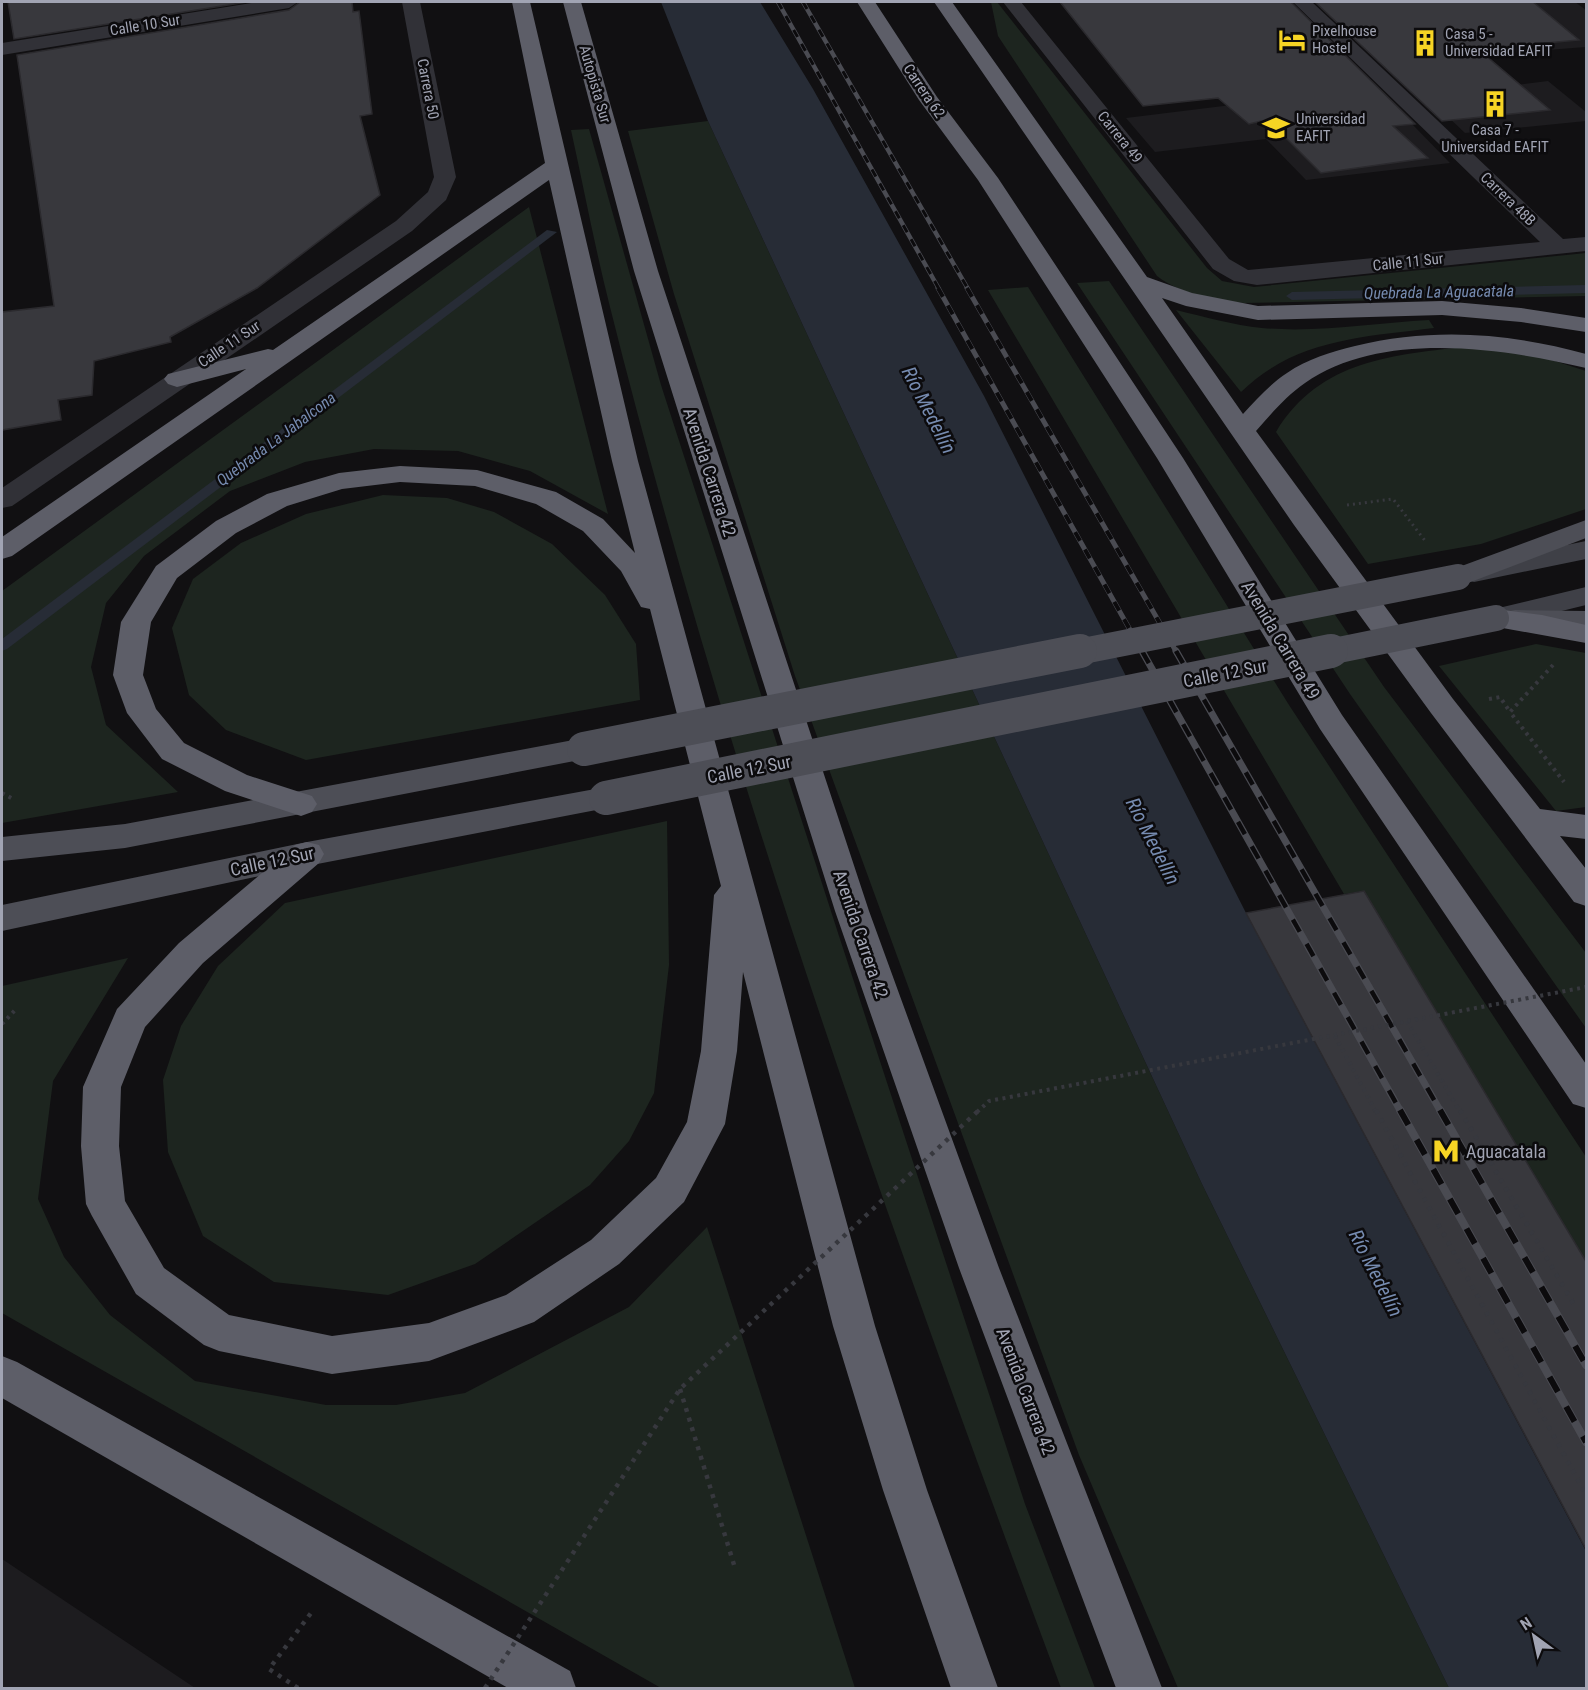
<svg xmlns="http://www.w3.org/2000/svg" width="1588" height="1690" viewBox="0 0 1588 1690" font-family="'Roboto Condensed',sans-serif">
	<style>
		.built { fill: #1d1c1f }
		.green { fill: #1d251f }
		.water { fill: #272c36 }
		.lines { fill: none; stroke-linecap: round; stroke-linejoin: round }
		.stream { fill: #272c36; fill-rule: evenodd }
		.building { fill: #38383d; stroke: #2b2a2e; stroke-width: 1.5 }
		.path-far2 { stroke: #37383e; stroke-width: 3; stroke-dasharray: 2 4; stroke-linecap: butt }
		.path-far1 { stroke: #37383e; stroke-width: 4; stroke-dasharray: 3 4.5; stroke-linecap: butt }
		.path { stroke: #37383e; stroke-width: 4.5; stroke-dasharray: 4 6; stroke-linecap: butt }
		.street { fill: #313137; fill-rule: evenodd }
		.secondary { fill: #3f4047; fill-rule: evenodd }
		.primary { fill: #4d4e56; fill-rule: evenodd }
		.highway { fill: #5d5e68; fill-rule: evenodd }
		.rail-far3-casing { stroke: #4a4b52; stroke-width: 4.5 }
		.rail-far2-casing { stroke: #4a4b52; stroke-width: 5 }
		.rail-far1-casing { stroke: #4a4b52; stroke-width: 7 }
		.rail-casing { stroke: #4a4b52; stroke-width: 8 }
		.rail-far3 { stroke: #0c0b0d; stroke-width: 3; stroke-dasharray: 8; stroke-linecap: butt }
		.rail-far2 { stroke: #0c0b0d; stroke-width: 4; stroke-dasharray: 10; stroke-linecap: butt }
		.rail-far1 { stroke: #0c0b0d; stroke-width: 4.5; stroke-dasharray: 14; stroke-linecap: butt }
		.rail { stroke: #0c0b0d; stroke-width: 6; stroke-dasharray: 17; stroke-linecap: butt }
		.path-bridge-far1 { stroke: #37383e; stroke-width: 4; stroke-dasharray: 3 4.5; stroke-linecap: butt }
		.path-bridge { stroke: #37383e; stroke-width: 4.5; stroke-dasharray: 4 6; stroke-linecap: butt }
		.primary-bridge-far1 { stroke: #4d4e56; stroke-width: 26 }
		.primary-bridge { stroke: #4d4e56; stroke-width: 34 }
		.labels { text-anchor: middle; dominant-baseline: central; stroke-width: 5; stroke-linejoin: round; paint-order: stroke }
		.far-street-label { font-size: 15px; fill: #a1a4b3; stroke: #0c0b0d }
		.far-poi-label { font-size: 15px; fill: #a1a4b3; stroke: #0c0b0d; text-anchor: start }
		.far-water-label { font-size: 16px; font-style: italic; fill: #768bb0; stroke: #0c0b0d }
		.street-label { font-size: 18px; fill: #a1a4b3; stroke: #0c0b0d }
		.poi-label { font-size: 18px; fill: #a1a4b3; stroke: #0c0b0d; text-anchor: start }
		.water-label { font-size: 20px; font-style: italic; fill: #768bb0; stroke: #0c0b0d }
	</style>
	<rect width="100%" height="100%" fill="#111012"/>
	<g class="built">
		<path d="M 1456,2 L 1575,2 L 1586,10 L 1586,47 L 1395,62 L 1475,21 Z"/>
		<path d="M 1548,81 L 1586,112 L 1586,121 L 1465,133 L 1426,96 Z"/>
		<path d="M 1376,87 L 1450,163 L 1306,180 L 1266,139 L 1155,152 L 1126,118 Z"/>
		<path d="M 2,1559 L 195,1688 L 2,1688 Z"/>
	</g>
	<g class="green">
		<path d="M 991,2 L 997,2 L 1207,268 L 1222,281 L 1254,287 L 1586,253 L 1586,296 L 1244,303 C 1213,300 1182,295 1157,276 L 998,36 Z"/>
		<path d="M 708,121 L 1202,1184 L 1449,1688 L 1178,1688 L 1079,1455 L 795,676 L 674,294 L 628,131 Z"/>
		<path d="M 589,129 L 661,385 L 839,936 L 1025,1504 L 1095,1688 L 1061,1688 C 892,1235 728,777 610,307 C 595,248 584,189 571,130 Z"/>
		<path d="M 529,207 L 608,514 L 530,471 L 458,451 L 374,449 L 305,462 L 230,491 L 144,556 L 106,603 L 91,667 L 106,725 L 178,792 L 2,823 L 2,591 Z"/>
		<path d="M 1109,281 L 1384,687 L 1586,953 L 1586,1028 L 1350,694 L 1077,283 Z"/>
		<path d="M 1028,287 L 1289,705 L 1586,1157 L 1586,1263 L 1364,891 L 1344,894 L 988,290 Z"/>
		<path d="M 1176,310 C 1205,317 1233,325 1262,328 C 1317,333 1375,323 1429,320 L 1434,328 C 1363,337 1295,339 1241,392 Z"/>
		<path d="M 1471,346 L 1536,355 L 1586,371 L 1586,509 L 1481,544 L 1368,564 L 1276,432 C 1320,359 1394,355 1471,346 Z"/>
		<path d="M 383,495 L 447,498 L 494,512 L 552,544 L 605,595 L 636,644 L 640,700 L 306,760 L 226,730 L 189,695 L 172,628 L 193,579 L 241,543 L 306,514 Z"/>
		<path d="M 1536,644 L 1586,653 L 1586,807 L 1556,811 L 1439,666 Z"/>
		<path d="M 667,821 L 669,965 L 654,1093 L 629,1141 L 590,1185 L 475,1264 L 388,1295 L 274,1282 L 203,1236 L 168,1152 L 163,1080 L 181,1026 L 218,966 L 285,903 Z"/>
		<path d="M 128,958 L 53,1081 L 38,1199 L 64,1257 L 110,1315 L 195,1381 L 326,1405 L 396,1405 L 465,1393 L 629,1307 L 707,1227 L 855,1688 L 661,1688 L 2,1313 L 2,986 Z"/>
	</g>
	<path class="water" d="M 661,2 L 760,2 L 813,89 L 984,396 L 1246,913 L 1586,1551 L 1586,1688 L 1449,1688 L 1202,1184 L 708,121 Z"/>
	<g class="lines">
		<g class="stream">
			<path d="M 547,230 L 557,232 L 7,649 L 2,651 L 2,639 Z"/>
			<path d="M 1586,285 L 1586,293 L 1292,300 L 1286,296 L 1292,292 Z"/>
		</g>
	</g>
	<g class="building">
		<path d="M 8,2 L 247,2 L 14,39 Z"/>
		<path d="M 300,2 L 352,2 L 353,12 L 359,11 L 372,114 L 360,116 L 380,195 L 257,288 L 170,337 L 171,342 L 94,361 L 92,395 L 58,400 L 61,420 L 2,430 L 2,312 L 54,306 L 17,55 L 289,10 Z"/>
		<path d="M 1060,2 L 1291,2 L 1415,124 L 1393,126 L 1428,158 L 1321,173 L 1281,133 L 1275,133 L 1261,121 L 1249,124 L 1218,98 L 1143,106 Z"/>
		<path d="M 1315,2 L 1533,2 L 1579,40 L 1478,49 L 1550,110 L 1442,121 Z"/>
		<path d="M 1364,891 L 1587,1263 L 1587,1551 L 1246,913 Z"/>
	</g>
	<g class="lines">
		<path class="path-far2" d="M 1347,505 L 1393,499 L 1426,542"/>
		<g class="path-far1">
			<path d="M 1553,665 L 1510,712 L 1564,782"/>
			<path d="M 1489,699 L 1500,697 L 1510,712"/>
			<path d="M 2,793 L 13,799"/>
			<path d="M 1407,1021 L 1460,1112"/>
			<path d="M 2,1024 L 16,1009"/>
			<path d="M 1335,1036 L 1376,1112"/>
		</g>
		<g class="path">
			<path d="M 1376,1110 L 1586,1495"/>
			<path d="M 1460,1110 L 1576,1308"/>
			<path d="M 680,1389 L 735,1568"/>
			<path d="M 298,1688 L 269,1669 L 314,1609"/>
		</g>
		<g class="street">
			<path d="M 258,2 L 298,2 L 289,8 L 2,55 L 2,43 Z"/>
			<path d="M 402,2 L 420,2 L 456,177 L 446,200 L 412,231 L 12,506 L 2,508 L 2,488 L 396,221 L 428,192 L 434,177 Z"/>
			<path d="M 1003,2 L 1021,2 L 1229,259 L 1248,270 L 1540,242 L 1293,2 L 1312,2 L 1563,239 L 1586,237 L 1586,251 L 1257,285 L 1234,281 L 1213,269 Z"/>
		</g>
		<g class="secondary">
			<path d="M 1586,541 L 1586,559 L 1474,582 L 1464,579 L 1460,573 L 1464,567 L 1474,564 Z"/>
			<path d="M 1586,587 L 1586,605 L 1496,627 L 1486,625 L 1481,618 L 1486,611 Z"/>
		</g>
		<g class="primary">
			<path d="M 1586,520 L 1586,538 L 1468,583 L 1458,586 L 1448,583 L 1444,577 L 1448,571 Z"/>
			<path d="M 1515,610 L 1586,611 L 1586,629 L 1515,628 L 1505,626 L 1500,619 L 1505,612 Z"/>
			<path d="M 584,738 L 595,741 L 600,749 L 595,757 L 125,848 L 2,861 L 2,837 L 125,824 Z"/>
			<path d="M 606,787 L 617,790 L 622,798 L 617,806 L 307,866 L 2,931 L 2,905 L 307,842 Z"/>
		</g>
		<g class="highway">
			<path d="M 512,2 L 530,2 L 638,461 L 875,1326 L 927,1490 L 998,1688 L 951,1688 L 883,1490 L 833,1326 L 743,972 L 737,1051 L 725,1124 L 684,1202 L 619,1264 L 534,1322 L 429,1361 L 332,1374 L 219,1351 L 204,1345 L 136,1294 L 92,1216 L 86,1204 L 81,1146 L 83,1087 L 117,1009 L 179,943 L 295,845 L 307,842 L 319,845 L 324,854 L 319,863 L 203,963 L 145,1027 L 121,1087 L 119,1146 L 125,1201 L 164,1268 L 229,1315 L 332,1336 L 429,1323 L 506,1295 L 591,1240 L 656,1178 L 687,1122 L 701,1051 L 714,895 L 721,886 L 650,609 L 641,607 L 621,571 L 583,531 L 536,504 L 475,486 L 400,482 L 342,489 L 287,506 L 236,533 L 177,578 L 151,622 L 143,675 L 156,709 L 184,743 L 247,775 L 312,796 L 317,804 L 312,812 L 301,816 L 225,791 L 162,759 L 127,713 L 113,675 L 121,622 L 156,566 L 216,521 L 267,494 L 339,473 L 400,466 L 477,470 L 556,492 L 603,519 L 635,553 L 612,461 L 549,180 L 12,556 L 2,559 L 2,537 L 246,369 L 177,387 L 168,384 L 164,379 L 168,374 L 268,349 L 273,350 L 545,163 Z"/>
			<path d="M 563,2 L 581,2 L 658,271 L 869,911 L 999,1268 L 1162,1688 L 1116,1688 L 959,1268 L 835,911 L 634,271 Z"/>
			<path d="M 857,2 L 875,2 L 937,97 L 998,178 L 1183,458 L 1342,715 L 1586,1064 L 1586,1108 L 1573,1104 L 1320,729 L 1157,458 L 978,180 L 919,100 Z"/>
			<path d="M 934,2 L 952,2 L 1147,277 L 1192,293 L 1258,306 L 1442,301 L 1521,308 L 1586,318 L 1586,332 L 1521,322 L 1442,315 L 1258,320 L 1186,306 L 1162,298 L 1243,414 C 1257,399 1270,384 1287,373 C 1307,359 1331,352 1355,346 C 1434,327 1509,333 1586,354 L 1586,368 C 1502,348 1381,330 1305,383 C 1286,396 1271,414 1256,431 L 1453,699 L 1540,809 L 1586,815 L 1586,839 L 1560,836 L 1586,869 L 1586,906 L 1574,902 L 1431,713 L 1294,525 Z"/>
			<path d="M 1496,609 L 1542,615 L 1586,625 L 1586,643 L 1486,625 L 1481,618 L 1486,611 Z"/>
			<path d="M 2,1356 L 17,1362 L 570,1671 L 576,1688 L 508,1688 L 2,1398 Z"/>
		</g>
		<defs>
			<g id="rail-far3">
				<path d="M 778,2 L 939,289"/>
				<path d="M 803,2 L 968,289"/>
			</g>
			<g id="rail-far2">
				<path d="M 938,288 L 1143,653"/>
				<path d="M 967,288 L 1177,653"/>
			</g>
			<g id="rail-far1">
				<path d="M 1142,651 L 1401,1112"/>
				<path d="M 1176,651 L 1441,1112"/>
			</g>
			<g id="rail">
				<path d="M 1400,1110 L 1586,1442"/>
				<path d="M 1440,1110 L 1586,1365"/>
			</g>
		</defs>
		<use href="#rail-far3" class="rail-far3-casing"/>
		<use href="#rail-far2" class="rail-far2-casing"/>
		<use href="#rail-far1" class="rail-far1-casing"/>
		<use href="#rail" class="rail-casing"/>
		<use href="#rail-far3" class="rail-far3"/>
		<use href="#rail-far2" class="rail-far2"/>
		<use href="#rail-far1" class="rail-far1"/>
		<use href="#rail" class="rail"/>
		<path class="path-bridge-far1" d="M 977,1112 L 989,1101 L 1586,987"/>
		<path class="path-bridge" d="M 485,1688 L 680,1389 L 979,1110"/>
		<g class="primary-bridge-far1">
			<path d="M 1073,653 L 1458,577"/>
			<path d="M 1324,653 L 1496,618"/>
		</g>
		<g class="primary-bridge">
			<path d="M 584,749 L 1080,651"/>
			<path d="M 606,798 L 1331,651"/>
		</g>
	</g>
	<defs>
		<symbol id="hotel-bare" viewBox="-9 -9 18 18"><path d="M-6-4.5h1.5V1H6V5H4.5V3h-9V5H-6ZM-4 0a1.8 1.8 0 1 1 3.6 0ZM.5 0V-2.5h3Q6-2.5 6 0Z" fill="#f6d424" stroke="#0c0b0d" stroke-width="2.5" paint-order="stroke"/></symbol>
		<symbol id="building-bare" viewBox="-9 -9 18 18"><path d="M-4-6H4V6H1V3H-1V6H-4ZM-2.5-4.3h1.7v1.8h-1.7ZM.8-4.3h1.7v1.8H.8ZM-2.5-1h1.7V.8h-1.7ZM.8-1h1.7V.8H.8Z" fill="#f6d424" stroke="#0c0b0d" stroke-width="2.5" paint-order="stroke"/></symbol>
		<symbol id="university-bare" viewBox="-9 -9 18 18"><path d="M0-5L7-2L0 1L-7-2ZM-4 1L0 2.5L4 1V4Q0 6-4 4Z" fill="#f6d424" stroke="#0c0b0d" stroke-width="2.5" paint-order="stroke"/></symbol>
		<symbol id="metro-bare" viewBox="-9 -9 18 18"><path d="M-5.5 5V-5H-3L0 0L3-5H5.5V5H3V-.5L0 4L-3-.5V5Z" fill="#f6d424" stroke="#0c0b0d" stroke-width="2.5" paint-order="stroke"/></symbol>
	</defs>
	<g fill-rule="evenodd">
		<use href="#hotel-bare" x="1273" y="21" width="38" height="38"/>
		<use href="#building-bare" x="1406" y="24" width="38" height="38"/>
		<use href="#building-bare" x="1476" y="85" width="38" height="38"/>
		<use href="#university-bare" x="1257" y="109" width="38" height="38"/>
		<use href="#metro-bare" x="1427" y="1132" width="38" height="38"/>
	</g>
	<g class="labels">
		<g class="far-street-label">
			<text transform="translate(145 25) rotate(-9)">Calle 10 Sur</text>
			<text transform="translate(595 84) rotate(74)">Autopista Sur</text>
			<text transform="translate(428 89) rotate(79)">Carrera 50</text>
			<text transform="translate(924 91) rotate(56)">Carrera 62</text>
			<text transform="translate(1120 137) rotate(51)">Carrera 49</text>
			<text transform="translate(1508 199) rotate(44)">Carrera 48B</text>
			<text transform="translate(1408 262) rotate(-6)">Calle 11 Sur</text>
			<text transform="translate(229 344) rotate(-34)">Calle 11 Sur</text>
		</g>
		<g class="far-poi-label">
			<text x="1312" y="31">Pixelhouse<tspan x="1312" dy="17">Hostel</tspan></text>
			<text x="1445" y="34">Casa 5 -<tspan x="1445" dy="17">Universidad EAFIT</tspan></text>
			<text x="1296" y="119">Universidad<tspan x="1296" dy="17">EAFIT</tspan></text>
			<text x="1495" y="130" text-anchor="middle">Casa 7 -<tspan x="1495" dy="17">Universidad EAFIT</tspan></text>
		</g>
		<g class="far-water-label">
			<text transform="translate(1439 292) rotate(-1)">Quebrada La Aguacatala</text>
			<text transform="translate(276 439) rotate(-37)">Quebrada La Jabalcona</text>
		</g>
		<g class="street-label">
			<text transform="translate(710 472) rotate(72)">Avenida Carrera 42</text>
			<text transform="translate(1281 640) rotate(59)">Avenida Carrera 49</text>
			<text transform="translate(1225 673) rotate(-11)">Calle 12 Sur</text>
			<text transform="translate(749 769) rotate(-11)">Calle 12 Sur</text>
			<text transform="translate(272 861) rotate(-12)">Calle 12 Sur</text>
			<text transform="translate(861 934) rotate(71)">Avenida Carrera 42</text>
			<text transform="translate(1026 1391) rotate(69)">Avenida Carrera 42</text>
		</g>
		<g class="poi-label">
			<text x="1466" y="1151">Aguacatala</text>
		</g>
		<g class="water-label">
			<text transform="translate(929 410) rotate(63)">Río Medellín</text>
			<text transform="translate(1153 841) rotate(63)">Río Medellín</text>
			<text transform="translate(1376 1273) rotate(63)">Río Medellín</text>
		</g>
	</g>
	<rect width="1588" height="1690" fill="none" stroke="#a1a4b3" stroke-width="6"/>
	<g transform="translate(1534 1636) rotate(327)" stroke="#0c0b0d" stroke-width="4.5" paint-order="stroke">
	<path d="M0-4.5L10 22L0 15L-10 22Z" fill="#a1a4b3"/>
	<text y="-9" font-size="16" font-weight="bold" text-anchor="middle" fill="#a1a4b3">N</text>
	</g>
</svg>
